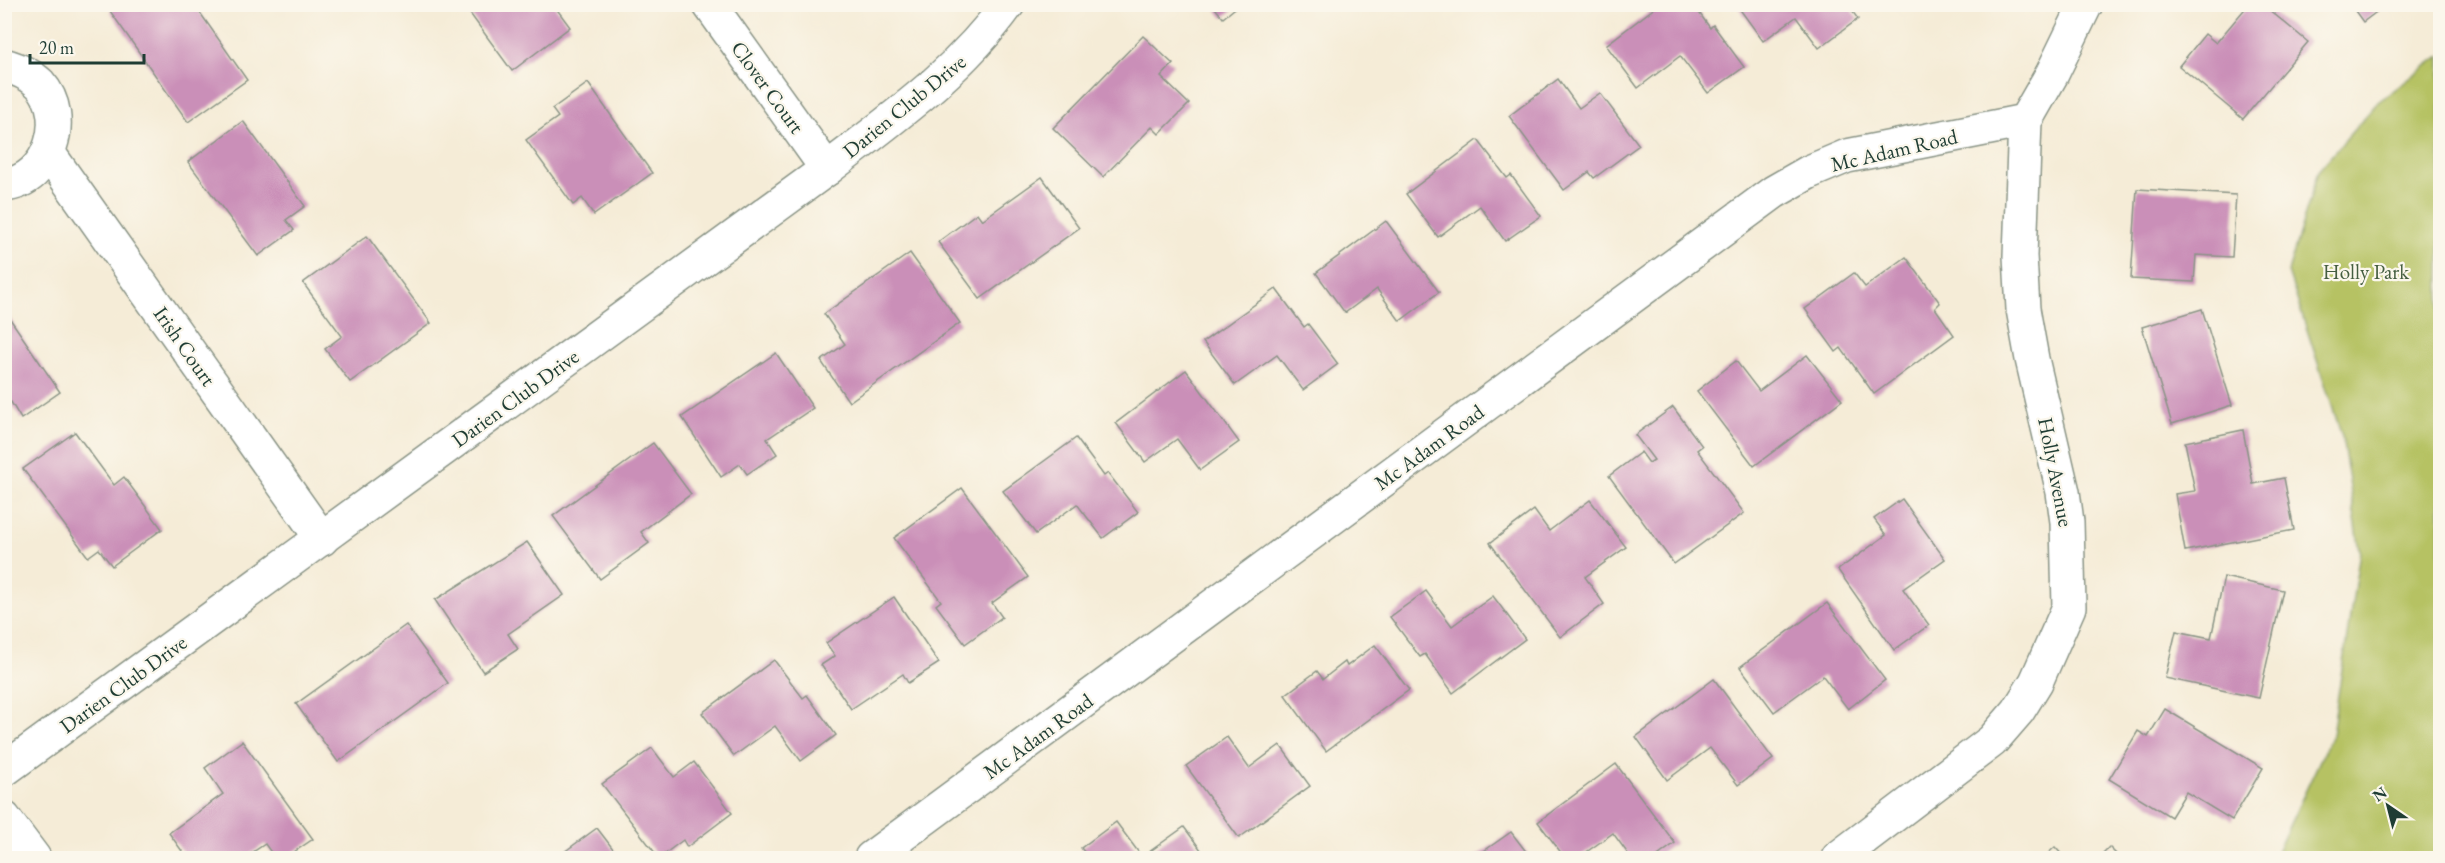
<svg xmlns="http://www.w3.org/2000/svg" width="2445" height="863" viewBox="0 0 2445 863" font-family="'EB Garamond',serif">
	<style>
		.green { fill: #b6c264; stroke: #6a804c; stroke-width: 1.5 }
		.building { fill: #ca8fb8 }
		.lines { fill: none; stroke-linecap: round; stroke-linejoin: round }
		.street-casing { stroke: #8a9486; stroke-width: 36 }
		.secondary-casing { stroke: #8a9486; stroke-width: 36 }
		.street { stroke: #fff; stroke-width: 33 }
		.secondary { stroke: #fff; stroke-width: 33 }
		.labels { text-anchor: middle; dominant-baseline: central; stroke-width: 4.5; stroke-linejoin: round; paint-order: stroke }
		.street-label { font-size: 21px; fill: #1f3d34; stroke: #fbf7ec }
		.park-label { font-size: 21px; fill: #455e40; stroke: #fbf7ec }
	</style>
	<rect width="100%" height="100%" fill="#fbf7ec"/>
	<filter id="ink" filterUnits="userSpaceOnUse"><feTurbulence type="fractalNoise" baseFrequency=".0167" numOctaves="2"/><feDisplacementMap in="SourceGraphic" scale="12" xChannelSelector="R" yChannelSelector="G"/><feConvolveMatrix kernelMatrix="1 2 1 2 8 2 1 2 1" color-interpolation-filters="sRGB"/></filter>
	<filter id="wash" filterUnits="userSpaceOnUse"><feTurbulence type="fractalNoise" baseFrequency=".008" numOctaves="4" result="noise"/><feDisplacementMap in="SourceGraphic" scale="24" xChannelSelector="R" yChannelSelector="G"/><feGaussianBlur stdDeviation="1.35" result="paint"/><feColorMatrix in="noise" values="0 0 0 0 0 0 0 0 0 0 0 0 0 0 0 0 0 1.4 0 .05"/><feComposite in="paint" operator="in"/></filter>
	<g filter="url(#wash)">
		<rect width="100%" height="100%" fill="#f5ecd7"/>
		<path class="green" d="M 2440,56 L 2440,858 L 2274,858 L 2332,735 L 2360,551 L 2342,436 L 2288,272 L 2318,171 L 2378,102 Z"/>
		<g id="blocks">
			<g class="building">
				<path d="M 119,4 L 194,4 L 247,80 L 188,122 L 110,11 Z"/>
				<path d="M 463,4 L 553,4 L 570,27 L 512,71 Z"/>
				<path d="M 1212,4 L 1240,4 L 1223,18 Z"/>
				<path d="M 1660,4 L 1693,4 L 1710,28 L 1713,25 L 1744,67 L 1708,93 L 1680,56 L 1638,88 L 1606,45 Z"/>
				<path d="M 1736,4 L 1847,4 L 1858,19 L 1819,48 L 1796,17 L 1763,41 Z"/>
				<path d="M 2249,4 L 2262,4 L 2308,42 L 2243,119 L 2179,66 L 2205,34 L 2216,43 Z"/>
				<path d="M 2350,4 L 2387,4 L 2363,22 Z"/>
				<path d="M 1143,36 L 1173,64 L 1161,77 L 1189,104 L 1159,134 L 1152,127 L 1103,177 L 1053,128 Z"/>
				<path d="M 1558,79 L 1579,108 L 1600,93 L 1639,145 L 1594,178 L 1589,172 L 1564,190 L 1509,116 Z"/>
				<path d="M 588,83 L 652,173 L 594,215 L 582,198 L 573,205 L 526,140 L 558,117 L 552,109 Z"/>
				<path d="M 243,121 L 305,206 L 286,220 L 294,230 L 258,256 L 188,162 Z"/>
				<path d="M 1478,140 L 1507,178 L 1511,175 L 1541,216 L 1505,241 L 1480,206 L 1438,237 L 1406,194 Z"/>
				<path d="M 1042,177 L 1079,228 L 980,299 L 938,242 L 977,213 L 982,220 Z"/>
				<path d="M 2137,189 L 2236,195 L 2232,257 L 2196,255 L 2194,282 L 2131,279 Z"/>
				<path d="M 1386,221 L 1439,292 L 1400,321 L 1377,289 L 1345,313 L 1316,273 Z"/>
				<path d="M 367,236 L 431,323 L 350,382 L 325,349 L 342,336 L 303,283 Z"/>
				<path d="M 910,253 L 960,323 L 849,402 L 821,361 L 845,344 L 824,314 Z"/>
				<path d="M 1906,257 L 1940,303 L 1935,308 L 1954,335 L 1874,394 L 1841,348 L 1836,352 L 1805,309 L 1854,273 L 1865,287 Z"/>
				<path d="M 1276,289 L 1304,327 L 1308,324 L 1338,364 L 1303,390 L 1277,355 L 1235,385 L 1203,342 Z"/>
				<path d="M 2202,309 L 2232,405 L 2172,424 L 2142,327 Z"/>
				<path d="M 4,310 L 60,392 L 21,419 L 11,402 L 4,406 Z"/>
				<path d="M 776,353 L 813,408 L 767,439 L 777,454 L 747,474 L 740,464 L 721,477 L 682,417 Z"/>
				<path d="M 1807,355 L 1842,400 L 1754,466 L 1697,391 L 1736,361 L 1759,391 Z"/>
				<path d="M 1186,370 L 1239,442 L 1200,470 L 1177,439 L 1145,462 L 1116,423 Z"/>
				<path d="M 1673,407 L 1702,446 L 1697,450 L 1744,513 L 1674,564 L 1609,476 L 1641,452 L 1649,463 L 1654,460 L 1635,435 Z"/>
				<path d="M 2243,430 L 2253,484 L 2284,478 L 2294,530 L 2185,551 L 2175,494 L 2195,491 L 2185,442 Z"/>
				<path d="M 75,432 L 114,485 L 124,477 L 162,529 L 112,566 L 99,549 L 88,557 L 23,469 Z"/>
				<path d="M 1076,438 L 1104,476 L 1108,473 L 1138,512 L 1103,538 L 1077,504 L 1036,534 L 1003,491 Z"/>
				<path d="M 653,443 L 691,494 L 641,532 L 649,543 L 600,579 L 553,516 Z"/>
				<path d="M 962,488 L 1028,577 L 992,603 L 1002,617 L 965,644 L 936,605 L 941,601 L 894,538 Z"/>
				<path d="M 1902,499 L 1945,559 L 1903,589 L 1929,625 L 1894,650 L 1838,570 L 1886,535 L 1874,519 Z"/>
				<path d="M 1590,500 L 1626,547 L 1585,577 L 1604,604 L 1560,637 L 1490,543 L 1534,510 L 1549,531 Z"/>
				<path d="M 527,542 L 564,595 L 508,634 L 518,649 L 483,672 L 435,600 Z"/>
				<path d="M 2224,577 L 2283,590 L 2259,698 L 2165,678 L 2176,631 L 2211,638 Z"/>
				<path d="M 1426,591 L 1452,626 L 1493,596 L 1525,639 L 1453,693 L 1425,654 L 1420,657 L 1390,617 Z"/>
				<path d="M 894,597 L 939,663 L 908,683 L 903,674 L 851,709 L 821,665 L 835,656 L 826,643 Z"/>
				<path d="M 1827,603 L 1885,680 L 1848,709 L 1823,676 L 1774,712 L 1740,667 Z"/>
				<path d="M 406,625 L 448,683 L 338,762 L 296,704 Z"/>
				<path d="M 1375,645 L 1409,690 L 1326,751 L 1285,695 L 1317,671 L 1323,679 L 1345,662 L 1347,666 Z"/>
				<path d="M 774,660 L 803,698 L 807,695 L 836,735 L 801,761 L 775,726 L 734,756 L 702,713 Z"/>
				<path d="M 1714,679 L 1773,759 L 1738,785 L 1710,748 L 1667,780 L 1636,737 Z"/>
				<path d="M 2165,709 L 2263,768 L 2232,820 L 2186,792 L 2171,817 L 2109,779 L 2138,731 L 2148,737 Z"/>
				<path d="M 1227,737 L 1249,768 L 1280,745 L 1310,786 L 1239,838 L 1186,766 Z"/>
				<path d="M 242,741 L 313,839 L 285,858 L 275,858 L 265,844 L 244,858 L 187,858 L 169,833 L 223,794 L 205,768 Z"/>
				<path d="M 652,748 L 674,777 L 694,762 L 732,813 L 687,847 L 683,840 L 659,858 L 602,784 Z"/>
				<path d="M 1616,764 L 1675,843 L 1655,858 L 1631,858 L 1613,833 L 1578,858 L 1565,858 L 1538,822 Z"/>
				<path d="M 1116,822 L 1142,857 L 1184,827 L 1207,858 L 1089,858 L 1081,848 Z"/>
				<path d="M 597,828 L 620,858 L 556,858 Z"/>
				<path d="M 1511,832 L 1531,858 L 1474,858 Z"/>
				<path d="M 2055,847 L 2065,858 L 2043,858 Z"/>
				<path d="M 2109,847 L 2120,858 L 2098,858 Z"/>
			</g>
		</g>
	</g>
	<g filter="url(#ink)">
		<use href="#blocks" fill-opacity="0" stroke="#8a9486" stroke-width="1.5"/>
		<g class="lines">
			<defs>
				<g id="street">
					<path d="M 709,4 L 827,169"/>
					<path d="M 4,65 C 18,69 30,74 40,84 C 70,117 50,181 4,185"/>
					<path d="M 49,154 L 322,539"/>
					<path d="M 4,770 L 827,169 C 893,118 959,72 1008,4"/>
					<path d="M 871,858 L 1774,192 L 1809,172 L 1847,156 L 2025,121"/>
					<path d="M 1838,858 L 1992,741 L 2018,711 L 2036,682 L 2069,607 L 2067,522 L 2063,492 L 2032,359 L 2023,309 L 2020,256 L 2025,121 L 2052,74 L 2086,4"/>
				</g>
				<path id="secondary" d="M 4,818 L 34,858"/>
			</defs>
			<use href="#street" class="street-casing"/>
			<use href="#secondary" class="secondary-casing"/>
			<use href="#street" class="street"/>
			<use href="#secondary" class="secondary"/>
		</g>
	</g>
	<g class="labels">
		<g class="street-label">
			<text transform="translate(768 87) rotate(54)">Clover Court</text>
			<text transform="translate(904 106) rotate(-39)">Darien Club Drive</text>
			<text transform="translate(1894 150) rotate(-13)">Mc Adam Road</text>
			<text transform="translate(185 346) rotate(55)">Irish Court</text>
			<text transform="translate(515 398) rotate(-36)">Darien Club Drive</text>
			<text transform="translate(1429 447) rotate(-36)">Mc Adam Road</text>
			<text transform="translate(2056 472) rotate(79)">Holly Avenue</text>
			<text transform="translate(123 684) rotate(-36)">Darien Club Drive</text>
			<text transform="translate(1038 736) rotate(-36)">Mc Adam Road</text>
		</g>
		<g class="park-label">
			<text x="2366" y="271">Holly Park</text>
		</g>
	</g>
	<rect width="2445" height="863" fill="none" stroke="#fbf7ec" stroke-width="24"/>
	<g transform="translate(2388 806) rotate(325)" stroke="#fbf7ec" stroke-width="4.5" paint-order="stroke">
	<path d="M0-4.5L10 22L0 15L-10 22Z" fill="#1f3d34"/>
	<text y="-9" font-size="16" font-weight="bold" text-anchor="middle" fill="#1f3d34">N</text>
	</g>
	<path d="M30 54v9h114v-9" fill="none" stroke="#1f3d34" stroke-width="3"/>
	<text x="39" y="54" font-size="18" fill="#1f3d34" stroke="#fbf7ec" stroke-width="4.5" paint-order="stroke">20 m</text>
</svg>
